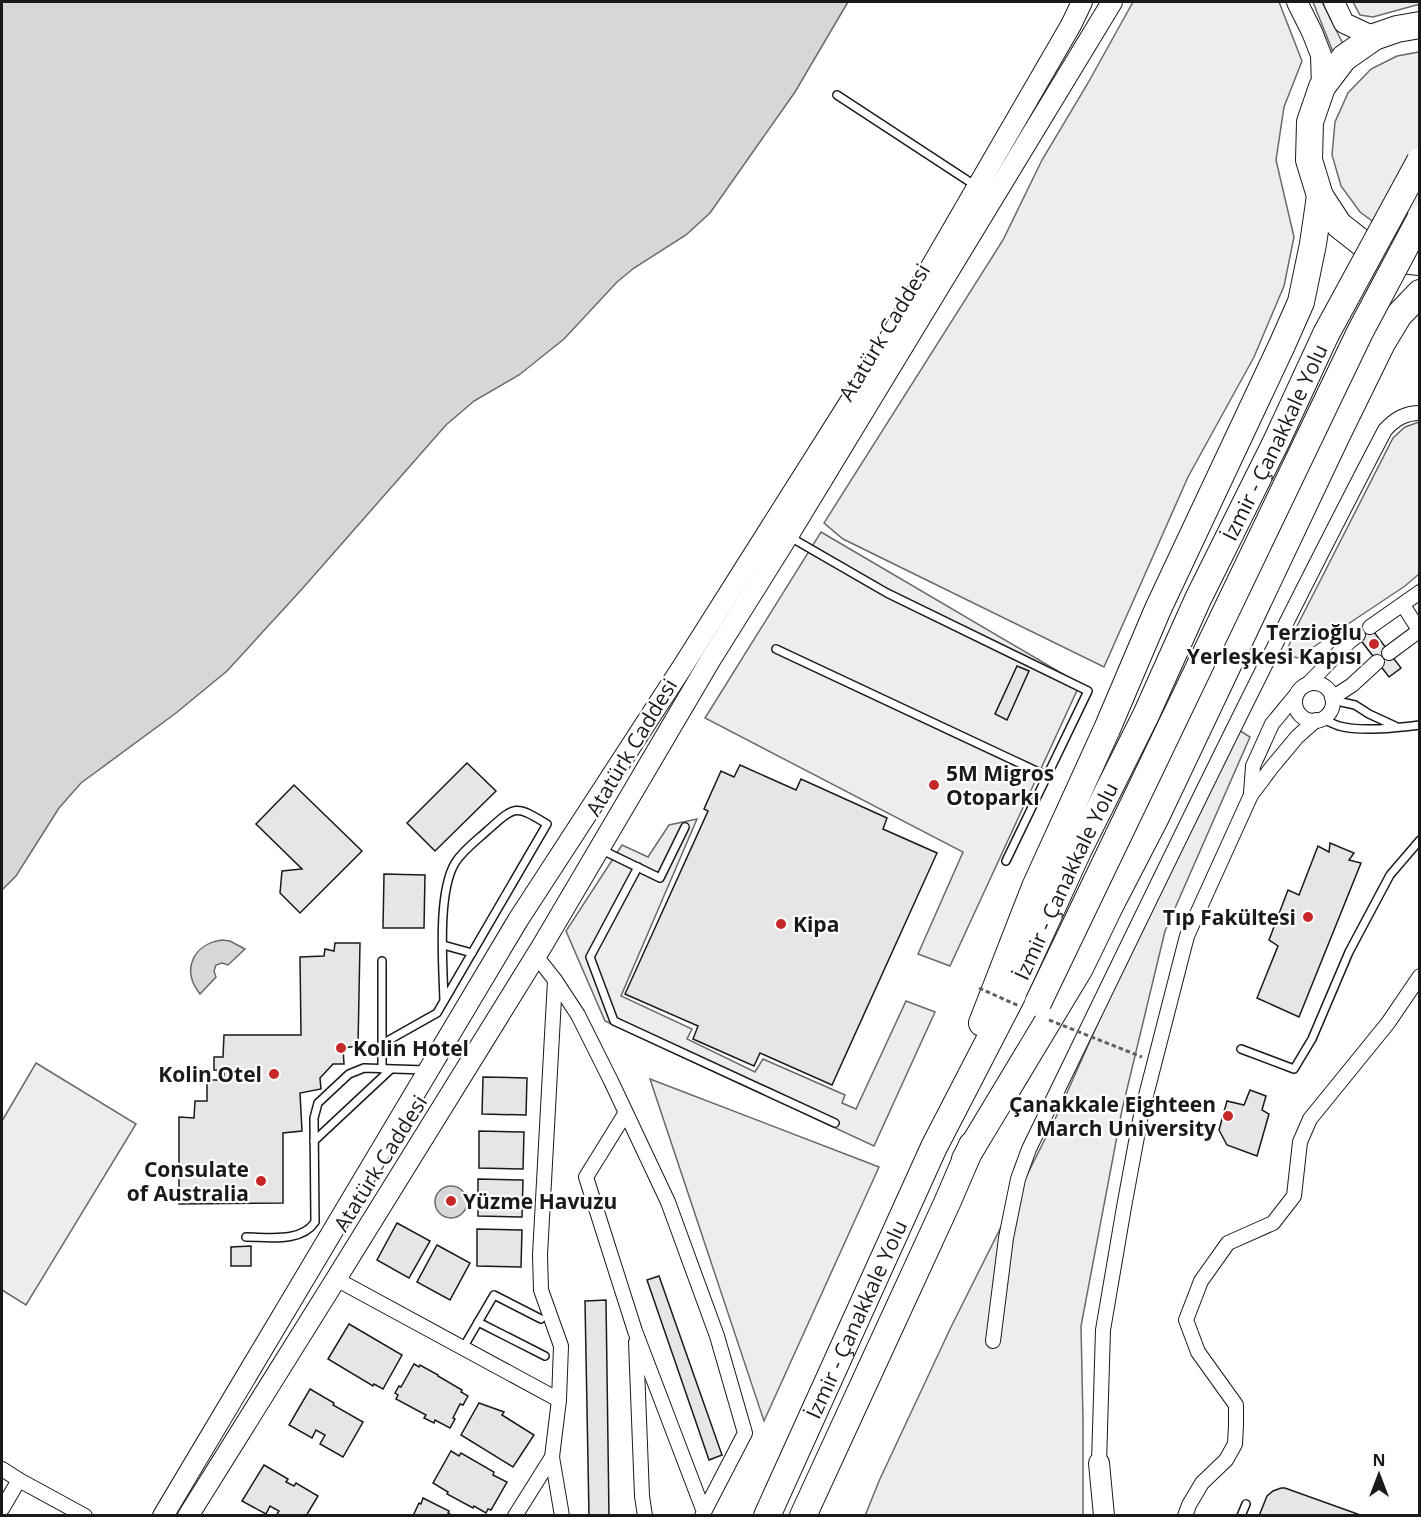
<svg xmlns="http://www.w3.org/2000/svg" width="1421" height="1517" viewBox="0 0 1421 1517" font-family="'Open Sans',sans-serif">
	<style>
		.built { fill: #ededed; stroke: #6a6a6a; stroke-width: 1.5 }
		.water { fill: #d7d7d7; stroke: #6a6a6a; stroke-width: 1.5 }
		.building { fill: #e6e6e6; stroke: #1a1a1a; stroke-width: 1.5 }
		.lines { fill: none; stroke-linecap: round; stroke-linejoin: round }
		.lane-casing { stroke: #1a1a1a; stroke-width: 10 }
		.street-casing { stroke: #1a1a1a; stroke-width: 16 }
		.secondary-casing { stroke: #1a1a1a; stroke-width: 22 }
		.highway-casing { stroke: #1a1a1a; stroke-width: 28 }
		.lane { stroke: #fff; stroke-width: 7 }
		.street { stroke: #fff; stroke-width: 14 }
		.secondary { stroke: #fff; stroke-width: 20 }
		.highway { stroke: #fff; stroke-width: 26 }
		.highway-bridge-casing { stroke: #1a1a1a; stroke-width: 28; stroke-linecap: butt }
		.path-bridge { stroke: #5f5f5f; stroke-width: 3; stroke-dasharray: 4.5 3; stroke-linecap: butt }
		.highway-bridge { stroke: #fff; stroke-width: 26 }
		.poi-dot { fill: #c62828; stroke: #fff; stroke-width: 2 }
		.labels { text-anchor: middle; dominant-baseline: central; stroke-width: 4.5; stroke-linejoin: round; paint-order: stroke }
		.street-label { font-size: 21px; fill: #1a1a1a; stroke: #fff }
		.poi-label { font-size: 21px; font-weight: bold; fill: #1a1a1a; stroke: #fff; text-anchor: end }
	</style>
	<rect width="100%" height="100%" fill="#fff"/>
	<g class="built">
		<path d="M 1133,2 L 1279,2 L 1302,61 L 1284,107 L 1276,160 L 1294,237 L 1284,286 L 1254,357 L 1188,477 L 1104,667 L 843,539 L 824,523 L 1003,240 L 1042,160 L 1088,83 Z"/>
		<path d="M 1313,2 L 1322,2 L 1343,44 L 1333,52 Z"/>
		<path d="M 1353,2 L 1419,2 L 1420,4 L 1373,17 L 1360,15 Z"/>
		<path d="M 1419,52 L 1419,239 L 1417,240 L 1386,231 L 1360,212 L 1341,186 L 1332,155 L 1335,122 L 1348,93 L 1371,69 L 1397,56 Z"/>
		<path d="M 1419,422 L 1419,574 L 1405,586 L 1297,658 L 1286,654 L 1293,634 L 1393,438 L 1405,427 Z"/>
		<path d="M 821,532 L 1080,684 L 950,966 L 918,954 L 963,852 L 705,718 Z"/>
		<path d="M 1239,730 L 1250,737 L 1165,931 L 1122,1110 L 1081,1326 L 1083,1420 L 1083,1515 L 865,1516 L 879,1481 L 951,1327 L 1058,1113 L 1147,912 Z"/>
		<path d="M 697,819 L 621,996 L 692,1029 L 687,1039 L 755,1072 L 763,1059 L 845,1095 L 842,1103 L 856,1109 L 906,1001 L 935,1012 L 874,1146 L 605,1021 L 566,931 L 622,845 L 648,857 L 669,825 Z"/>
		<path d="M 36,1063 L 136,1124 L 26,1305 L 2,1290 L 2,1121 Z"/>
		<path d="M 650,1079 L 879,1167 L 764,1421 Z"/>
	</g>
	<g class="water">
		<path d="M 2,2 L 848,2 L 795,92 L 710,213 L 686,235 L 634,268 L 617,282 L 564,339 L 519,375 L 474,401 L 446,425 L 302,589 L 227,671 L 176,713 L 81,783 L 59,808 L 16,876 L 2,890 Z"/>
		<path d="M 222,940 L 230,941 L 245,949 L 228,965 L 222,963 L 216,965 L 214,971 L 216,977 L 200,994 C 181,970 193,944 222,940 Z"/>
		<circle cx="451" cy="1202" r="16"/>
	</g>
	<g class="building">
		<path d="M 1368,624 L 1401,668 L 1389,677 L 1356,634 Z"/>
		<path d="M 1017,666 L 1029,671 L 1007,720 L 995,714 Z"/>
		<path d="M 467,763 L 496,791 L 435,851 L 407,823 Z"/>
		<path d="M 740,765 L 796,790 L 801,779 L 887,818 L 883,829 L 937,853 L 832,1085 L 760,1053 L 754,1066 L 693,1039 L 698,1026 L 625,994 L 708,811 L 704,809 L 721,771 L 734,777 Z"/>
		<path d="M 294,785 L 362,851 L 300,913 L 280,893 L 282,871 L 302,869 L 256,824 Z"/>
		<path d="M 1330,843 L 1354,853 L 1349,860 L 1361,863 L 1299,1017 L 1257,998 L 1278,946 L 1269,940 L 1288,890 L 1299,895 L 1318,846 L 1329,852 Z"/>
		<path d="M 384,874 L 425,875 L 424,928 L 383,928 Z"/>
		<path d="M 335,943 L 360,943 L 358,1046 L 343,1048 L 344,1064 L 333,1064 L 320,1078 L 321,1089 L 300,1093 L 302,1131 L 283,1133 L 283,1203 L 179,1204 L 179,1117 L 194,1118 L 195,1101 L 207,1101 L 207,1080 L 224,1080 L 224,1071 L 214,1070 L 214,1057 L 223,1057 L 224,1035 L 301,1035 L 300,957 L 324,956 L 325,949 L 334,951 Z"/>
		<path d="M 483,1077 L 527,1078 L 526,1115 L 482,1114 Z"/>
		<path d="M 1250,1090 L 1266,1096 L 1262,1110 L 1269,1114 L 1257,1156 L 1227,1145 L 1219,1130 L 1227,1101 L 1244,1105 Z"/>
		<path d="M 479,1131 L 524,1132 L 523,1169 L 479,1168 Z"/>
		<path d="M 478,1179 L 523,1180 L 522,1217 L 478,1216 Z"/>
		<path d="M 397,1223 L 430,1241 L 409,1278 L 377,1260 Z"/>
		<path d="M 477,1229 L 522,1230 L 521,1267 L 477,1266 Z"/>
		<path d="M 437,1245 L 470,1263 L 450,1300 L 417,1282 Z"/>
		<path d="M 251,1246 L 251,1266 L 231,1266 L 231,1247 Z"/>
		<path d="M 659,1276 L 722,1455 L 709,1460 L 647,1280 Z"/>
		<path d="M 606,1300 L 609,1516 L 589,1516 L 585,1301 Z"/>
		<path d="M 349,1324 L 402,1355 L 383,1389 L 374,1384 L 373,1386 L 328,1359 Z"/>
		<path d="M 414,1364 L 419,1367 L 420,1365 L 438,1375 L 438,1376 L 462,1390 L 461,1392 L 468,1396 L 463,1405 L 460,1404 L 453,1418 L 455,1419 L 450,1428 L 435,1420 L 434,1423 L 424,1418 L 426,1415 L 396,1399 L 398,1395 L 395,1393 L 399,1386 L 401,1387 Z"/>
		<path d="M 310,1389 L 334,1403 L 333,1405 L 363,1422 L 343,1457 L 320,1444 L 325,1435 L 316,1430 L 312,1438 L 289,1425 Z"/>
		<path d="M 479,1403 L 504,1412 L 502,1415 L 534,1435 L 513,1467 L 461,1435 Z"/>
		<path d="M 451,1451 L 459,1456 L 461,1453 L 494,1472 L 493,1475 L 507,1482 L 491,1510 L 488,1509 L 486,1513 L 474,1506 L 473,1508 L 447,1494 L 448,1492 L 433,1483 Z"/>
		<path d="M 264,1465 L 288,1479 L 286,1482 L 294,1486 L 296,1483 L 318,1496 L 306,1516 L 276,1516 L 279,1511 L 270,1506 L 266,1514 L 242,1501 Z"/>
		<path d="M 1281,1488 L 1285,1488 L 1363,1516 L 1259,1516 L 1267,1496 L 1273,1491 Z"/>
		<path d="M 423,1498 L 449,1511 L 448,1513 L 453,1516 L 413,1516 L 419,1503 L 421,1504 Z"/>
	</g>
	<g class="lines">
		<defs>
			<g id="lane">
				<path d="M 837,95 L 976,186"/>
				<path d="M 790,537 L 887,593 L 1088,691 L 1006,861"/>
				<path d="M 776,649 L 1047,776"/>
				<path d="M 1332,700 L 1355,705 L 1369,714 L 1395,726"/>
				<path d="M 1322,719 C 1328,721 1333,724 1339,726 C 1362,732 1396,728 1420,725"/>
				<path d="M 602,850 L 660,878 L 685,827"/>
				<path d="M 638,867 L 590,957 L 614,1021 L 835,1123"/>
				<path d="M 443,945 L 472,953"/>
				<path d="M 382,1044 L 437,1013 L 547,824 C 515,805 516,805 488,830 C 477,840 463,850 455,863 C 437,893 443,965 444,1001"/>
				<path d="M 1241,1049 L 1294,1069 L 1312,1039 L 1349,952 L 1390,875 L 1420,840"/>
				<path d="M 382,1069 L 382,961"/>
				<path d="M 314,1141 L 390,1070"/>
				<path d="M 246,1237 C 268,1237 301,1243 315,1222 L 314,1118 L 318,1103 L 349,1074 L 364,1068 L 426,1070"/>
				<path d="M 478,1322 L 545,1356"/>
				<path d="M 463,1348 L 494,1295 L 541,1319"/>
				<path d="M 1241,1516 L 1246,1504"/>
			</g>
			<g id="street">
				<path d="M 1403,605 L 1419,630"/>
				<path d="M 1370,627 L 1420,592"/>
				<path d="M 1389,653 L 1420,630"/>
				<circle cx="1314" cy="702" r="19"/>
				<path d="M 1308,684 L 1349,642 L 1358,635"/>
				<path d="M 1332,698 L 1352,685 L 1377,662"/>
				<path d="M 1251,793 L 1253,766 L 1272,724 L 1296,695"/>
				<path d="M 536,956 L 555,980 L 540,1255 L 541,1290 L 561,1346 L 559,1400 L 552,1457 L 562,1516"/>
				<path d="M 555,980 L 578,1015 L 611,1081 L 668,1202 L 717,1336 L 745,1433 L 704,1512"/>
				<path d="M 625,1114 L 586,1177 L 635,1331 L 704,1512 L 702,1516"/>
				<path d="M 336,1279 L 559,1400"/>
				<path d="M 993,1341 L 1006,1238 L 1018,1179 L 1029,1149 C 1146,908 1261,667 1385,430 C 1395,419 1405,413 1420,413"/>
				<path d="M 636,1342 L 642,1496 L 645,1516"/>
				<path d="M 1099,1463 L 1103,1330 L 1124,1207 L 1141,1115 L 1187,936 L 1251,795 L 1272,767 L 1297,737 L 1316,720"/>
				<path d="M 2,1469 L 19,1480 L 85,1516"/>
				<path d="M 2,1509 L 19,1480"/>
				<path d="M 515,1516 L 552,1457"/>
				<path d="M 1185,1516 L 1189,1505 L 1202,1483 L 1226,1460 L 1235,1444 L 1236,1425 L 1236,1405 L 1198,1352 L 1186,1320 L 1201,1281 L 1228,1243 L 1273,1223 L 1294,1196 L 1300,1142 L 1310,1119 L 1388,1023 L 1420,976"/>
			</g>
			<g id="secondary">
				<path d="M 1297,2 L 1312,32 L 1321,55 L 1322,87"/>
				<path d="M 1334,2 L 1344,23 L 1374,37"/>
				<path d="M 1099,1463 L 1104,1516"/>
				<path d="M 163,1516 L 518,920 L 683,666 L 884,348 L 1071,25 L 1082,2"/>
				<path d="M 188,1516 L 336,1279 L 542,946 L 711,659 L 788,536 L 1112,2"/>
			</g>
			<g id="highway">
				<path d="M 1420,25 L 1397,29 L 1374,37 L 1344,58 L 1322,87 L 1310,122 L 1309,160 L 1320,196 L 1339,225 L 1367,247 L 1400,260 L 1420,262"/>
				<path d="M 982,1023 L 1035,887 L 1107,729 L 1158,609 L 1282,345 L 1301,302 L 1313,244 L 1320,196"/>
				<path d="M 965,1159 L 1080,968 L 1111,904 L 1156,817 L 1337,435 L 1382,343 L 1399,315 L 1420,293"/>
				<path id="s1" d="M 767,1516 L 934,1147 L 1012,996 L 1078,851 L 1146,715 L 1198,599 L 1276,442 L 1326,334"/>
				<path d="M 803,1516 L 947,1203 L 972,1145"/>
			</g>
		</defs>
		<use href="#lane" class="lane-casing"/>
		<use href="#street" class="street-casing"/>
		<use href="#secondary" class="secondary-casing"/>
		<use href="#highway" class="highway-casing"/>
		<use href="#lane" class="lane"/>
		<use href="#street" class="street"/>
		<use href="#secondary" class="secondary"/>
		<use href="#highway" class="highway"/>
		<defs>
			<g id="highway-bridge">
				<path d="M 1326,334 L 1420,161"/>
				<path d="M 1038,1003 L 1360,332 L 1420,219"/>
			</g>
		</defs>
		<use href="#highway-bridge" class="highway-bridge-casing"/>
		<g class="path-bridge">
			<path d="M 979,988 L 1019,1006"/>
			<path d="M 1049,1020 L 1142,1057"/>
		</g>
		<use href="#highway-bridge" class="highway-bridge"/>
	</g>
	<g class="poi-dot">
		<circle cx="1374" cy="644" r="6"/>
		<circle cx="934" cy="785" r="6"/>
		<circle cx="1308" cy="917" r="6"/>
		<circle cx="781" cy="924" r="6"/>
		<circle cx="341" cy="1048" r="6"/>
		<circle cx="274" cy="1074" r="6"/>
		<circle cx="1228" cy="1116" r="6"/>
		<circle cx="261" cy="1181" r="6"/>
		<circle cx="451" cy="1201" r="6"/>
	</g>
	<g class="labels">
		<g class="street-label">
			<text transform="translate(884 332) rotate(-59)">Atatürk Caddesi</text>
			<text stroke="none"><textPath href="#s1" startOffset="1188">İzmir - Çanakkale Yolu</textPath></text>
			<text transform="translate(631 747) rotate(-59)">Atatürk Caddesi</text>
			<text stroke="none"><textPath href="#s1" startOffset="702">İzmir - Çanakkale Yolu</textPath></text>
			<text transform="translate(380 1163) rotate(-58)">Atatürk Caddesi</text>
			<text stroke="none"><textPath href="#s1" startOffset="216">İzmir - Çanakkale Yolu</textPath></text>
		</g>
		<g class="poi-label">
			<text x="1362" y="632">Terzioğlu<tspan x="1362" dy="24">Yerleşkesi Kapısı</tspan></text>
			<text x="946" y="773" text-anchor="start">5M Migros<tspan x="946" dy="24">Otoparkı</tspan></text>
			<text x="1296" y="917">Tıp Fakültesi</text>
			<text x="793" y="924" text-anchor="start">Kipa</text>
			<text x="353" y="1048" text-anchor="start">Kolin Hotel</text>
			<text x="262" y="1074">Kolin Otel</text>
			<text x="1216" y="1104">Çanakkale Eighteen<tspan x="1216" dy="24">March University</tspan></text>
			<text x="249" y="1169">Consulate<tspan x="249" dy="24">of Australia</tspan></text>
			<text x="463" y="1201" text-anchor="start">Yüzme Havuzu</text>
		</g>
	</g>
	<rect width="1421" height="1517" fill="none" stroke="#1a1a1a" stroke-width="6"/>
	<g transform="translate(1379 1475)" stroke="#ffffff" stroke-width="4.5" paint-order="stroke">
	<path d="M0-4.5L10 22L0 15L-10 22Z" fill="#1a1a1a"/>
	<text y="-9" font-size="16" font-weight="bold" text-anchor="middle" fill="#1a1a1a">N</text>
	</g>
</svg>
